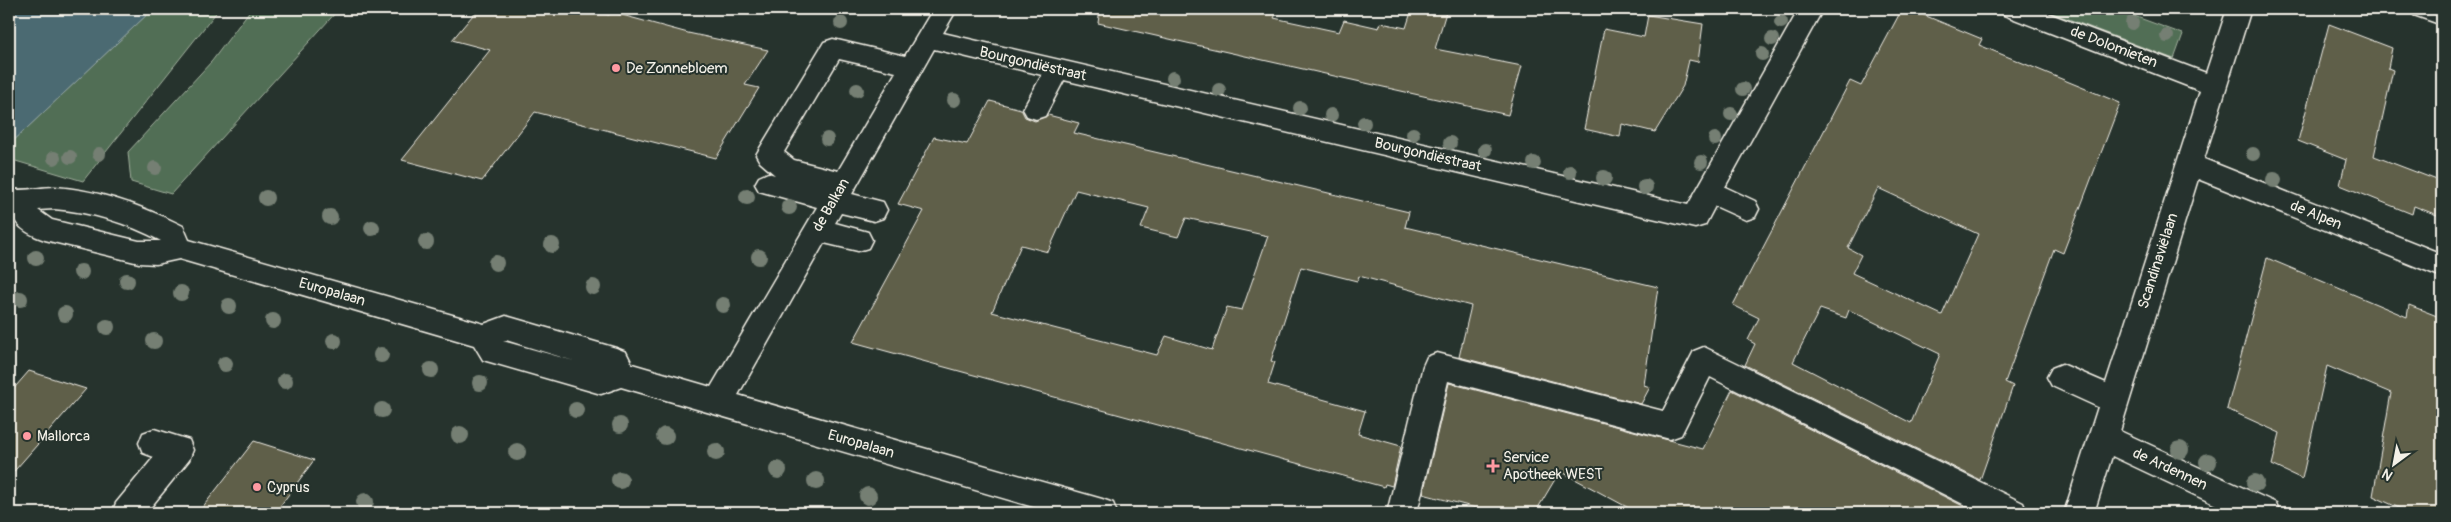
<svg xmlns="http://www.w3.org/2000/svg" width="2451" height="522" viewBox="0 0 2451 522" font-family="Pangolin,sans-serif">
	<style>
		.green { fill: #516e55; stroke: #a2b09e }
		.water { fill: #4b6b72; stroke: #8fa1a1 }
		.building { fill: #5e5e4a; stroke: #f4f1e8; fill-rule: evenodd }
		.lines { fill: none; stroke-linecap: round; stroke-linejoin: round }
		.minor-casing { stroke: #f4f1e8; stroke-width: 3 }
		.minor { fill: #26332d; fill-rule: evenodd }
		.tree { fill: #747f73 }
		.poi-dot { fill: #ff9aa2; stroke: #26332d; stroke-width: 2 }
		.labels { text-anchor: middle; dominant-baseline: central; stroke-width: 4; stroke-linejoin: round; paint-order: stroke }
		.street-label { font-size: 15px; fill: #f4f1e8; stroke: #26332d }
		.poi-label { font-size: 15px; fill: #f4f1e8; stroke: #26332d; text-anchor: start }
	</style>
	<rect width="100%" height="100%" fill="#26332d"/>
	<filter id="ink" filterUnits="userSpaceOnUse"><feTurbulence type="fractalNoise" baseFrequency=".02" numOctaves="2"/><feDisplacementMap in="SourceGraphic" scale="10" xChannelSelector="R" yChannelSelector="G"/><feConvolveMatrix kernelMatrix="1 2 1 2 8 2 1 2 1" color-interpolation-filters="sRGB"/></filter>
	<g filter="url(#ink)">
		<g class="green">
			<path d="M 153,9 L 219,9 L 83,181 L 9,159 L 9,145 Z"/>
			<path d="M 251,9 L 339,9 L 171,194 L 131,182 L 128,152 L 212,61 Z"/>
			<path d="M 2042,9 L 2115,9 L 2183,34 L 2174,59 Z"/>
		</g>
		<path class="water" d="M 9,9 L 153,9 L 9,145 Z"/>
		<g class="building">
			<path d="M 478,9 L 584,9 L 609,15 L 611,12 L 688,33 L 768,50 L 745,85 L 759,88 L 716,158 L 535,112 L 482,181 L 402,160 L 490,50 L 452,40 Z"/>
			<path d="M 1100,9 L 1253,9 L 1276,14 L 1274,18 L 1339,32 L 1344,20 L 1379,28 L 1381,23 L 1406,28 L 1412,9 L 1447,9 L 1435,49 L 1522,66 L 1508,115 L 1098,23 Z"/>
			<path d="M 1901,11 L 1914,11 L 1982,39 L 1979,45 L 2120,103 L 2063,253 L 2054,249 L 2005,382 L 2013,386 L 1980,480 L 1745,365 L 1755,344 L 1748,340 L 1759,318 L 1733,305 L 1850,81 L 1861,86 ZM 1878,188 L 1978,234 L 1942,315 L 1852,273 L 1861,255 L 1848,248 ZM 1820,309 L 1846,318 L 1849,310 L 1940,354 L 1911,423 L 1793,362 Z"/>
			<path d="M 1648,15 L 1703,24 L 1698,62 L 1689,60 L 1683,86 L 1655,132 L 1622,124 L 1620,137 L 1584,129 L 1604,29 L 1644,37 Z"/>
			<path d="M 2329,24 L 2392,48 L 2388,68 L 2393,70 L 2374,156 L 2442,182 L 2442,217 L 2414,206 L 2412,214 L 2340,185 L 2346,160 L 2298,141 Z"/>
			<path d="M 990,101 L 1021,109 L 1025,117 L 1035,121 L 1048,115 L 1079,123 L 1074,133 L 1409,212 L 1405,227 L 1658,287 L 1644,385 L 1650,387 L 1641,404 L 1459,357 L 1471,306 L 1359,276 L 1357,281 L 1301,267 L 1271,361 L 1275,362 L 1268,384 L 1365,411 L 1358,434 L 1401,446 L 1392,486 L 1385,484 L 1384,487 L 853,342 L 924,211 L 898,204 L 934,137 L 967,144 ZM 1076,190 L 1149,208 L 1141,228 L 1178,237 L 1186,218 L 1268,236 L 1242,310 L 1227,307 L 1212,350 L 1166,336 L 1157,355 L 992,312 L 1021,245 L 1048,252 Z"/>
			<path d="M 2267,258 L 2407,317 L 2409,305 L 2442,318 L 2442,513 L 2410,513 L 2373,496 L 2391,393 L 2327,366 L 2302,479 L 2272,465 L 2280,433 L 2227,409 Z"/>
			<path d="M 29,371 L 86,389 L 9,477 L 9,394 Z"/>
			<path d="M 1449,383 L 1703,449 L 1732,390 L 1969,509 L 1968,513 L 1638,513 L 1560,471 L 1535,513 L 1495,513 L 1423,494 Z"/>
			<path d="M 254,441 L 314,460 L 275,513 L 198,513 Z"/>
		</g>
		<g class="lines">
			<defs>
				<g id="minor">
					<path d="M 933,9 L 957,9 L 943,33 L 1688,205 L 1799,9 L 1823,9 L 1725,187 L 1755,201 L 1759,209 L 1755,217 L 1746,220 L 1715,206 L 1705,225 L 1695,228 L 1064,80 L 1045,116 L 1036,119 L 1027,116 L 1023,109 L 1042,75 L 934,49 L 852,194 L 883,202 L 887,210 L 883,218 L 874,221 L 841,213 L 835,223 L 868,232 L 872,240 L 868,248 L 858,251 L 824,243 L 738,395 L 1102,499 L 1113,503 L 1117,513 L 1054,513 L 621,387 L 601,394 L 483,360 L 474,345 L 179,259 L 156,264 L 139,263 L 45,240 C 17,231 7,217 9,189 C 25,192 39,187 55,187 C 99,190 143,206 183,226 L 189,240 L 484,324 L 506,316 L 616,348 L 626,352 L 632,364 L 711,387 L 817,207 L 759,191 L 755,184 L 759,177 L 768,173 L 775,175 L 760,162 L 756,155 L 760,148 L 824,42 L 833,39 L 905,56 ZM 839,59 L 896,72 L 838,171 L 794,160 L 784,152 ZM 54,209 C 92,212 127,223 161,241 L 139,241 L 52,220 L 38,210 ZM 506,340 L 574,361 L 503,341 Z"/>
					<path d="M 2001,9 L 2037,9 L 2206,73 L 2227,9 L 2251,9 L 2204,159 L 2442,254 L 2442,277 L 2198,179 L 2120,431 L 2276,503 L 2280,513 L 2233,513 L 2112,456 L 2094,513 L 2064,513 L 2098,407 L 2052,386 L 2047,377 L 2052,368 L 2062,364 L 2106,383 L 2200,91 L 2004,15 Z"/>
					<path d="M 2411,9 L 2442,9 L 2442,25 L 2414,15 Z"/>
					<path d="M 1704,347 L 2023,503 L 2027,513 L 1981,513 L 1710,377 L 1681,435 L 1670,439 L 1448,381 L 1417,513 L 1387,513 L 1423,366 L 1427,357 L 1437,353 L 1663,411 L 1694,351 Z"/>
					<path d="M 154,429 L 189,440 L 193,450 L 189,460 L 146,513 L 112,513 L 116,503 L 154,457 L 143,453 L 139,443 L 143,433 Z"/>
				</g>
			</defs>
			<use href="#minor" class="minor-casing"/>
			<use href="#minor" class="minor"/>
		</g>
		<g class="tree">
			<circle cx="1781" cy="22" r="7"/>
			<circle cx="841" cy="23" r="7"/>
			<circle cx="2132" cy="23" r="7"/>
			<circle cx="2167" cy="36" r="7"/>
			<circle cx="1772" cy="39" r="7"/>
			<circle cx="1762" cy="54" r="7"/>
			<circle cx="1173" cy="78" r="7"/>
			<circle cx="1743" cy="89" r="7"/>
			<circle cx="857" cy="90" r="7"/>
			<circle cx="1219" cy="90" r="7"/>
			<circle cx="954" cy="100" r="7"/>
			<circle cx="1300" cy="108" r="7"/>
			<circle cx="1731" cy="114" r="7"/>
			<circle cx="1331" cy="115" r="7"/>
			<circle cx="1364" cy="123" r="7"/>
			<circle cx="1413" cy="134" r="7"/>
			<circle cx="827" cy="139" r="7"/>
			<circle cx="1715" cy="139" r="7"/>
			<circle cx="1450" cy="143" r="7"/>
			<circle cx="1485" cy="150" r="7"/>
			<circle cx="99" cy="154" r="7"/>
			<circle cx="2253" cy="154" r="7"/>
			<circle cx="70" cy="157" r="7"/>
			<circle cx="54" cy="158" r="7"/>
			<circle cx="1701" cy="162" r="7"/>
			<circle cx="1534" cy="163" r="7"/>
			<circle cx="155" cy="168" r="7"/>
			<circle cx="1570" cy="172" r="7"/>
			<circle cx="1604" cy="178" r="8"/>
			<circle cx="2274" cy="180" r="8"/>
			<circle cx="1645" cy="187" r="8"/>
			<circle cx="747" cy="197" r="8"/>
			<circle cx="266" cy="198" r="8"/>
			<circle cx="789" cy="207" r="8"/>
			<circle cx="330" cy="217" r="8"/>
			<circle cx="372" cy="228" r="8"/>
			<circle cx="426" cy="242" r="8"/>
			<circle cx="552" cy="245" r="8"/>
			<circle cx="759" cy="257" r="8"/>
			<circle cx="36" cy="258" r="8"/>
			<circle cx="496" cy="263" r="8"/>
			<circle cx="81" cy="272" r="8"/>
			<circle cx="127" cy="281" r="8"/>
			<circle cx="593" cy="287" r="8"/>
			<circle cx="181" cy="293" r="8"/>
			<circle cx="20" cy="299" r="8"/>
			<circle cx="723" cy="305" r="8"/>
			<circle cx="229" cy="306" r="8"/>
			<circle cx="65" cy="314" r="8"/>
			<circle cx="273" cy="321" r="8"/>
			<circle cx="107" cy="327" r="8"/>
			<circle cx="154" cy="341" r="8"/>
			<circle cx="334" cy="341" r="8"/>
			<circle cx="381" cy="355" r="8"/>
			<circle cx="225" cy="364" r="8"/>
			<circle cx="431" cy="370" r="8"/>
			<circle cx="285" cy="381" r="8"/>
			<circle cx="480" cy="383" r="8"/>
			<circle cx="382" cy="410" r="8"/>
			<circle cx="576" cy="410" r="8"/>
			<circle cx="620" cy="425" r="8"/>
			<circle cx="460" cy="435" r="9"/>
			<circle cx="665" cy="436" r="9"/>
			<circle cx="2180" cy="450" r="9"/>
			<circle cx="517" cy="452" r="9"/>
			<circle cx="716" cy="452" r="9"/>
			<circle cx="2208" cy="462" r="9"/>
			<circle cx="778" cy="470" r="9"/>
			<circle cx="620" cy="480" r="9"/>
			<circle cx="816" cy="481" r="9"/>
			<circle cx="2255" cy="483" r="9"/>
			<circle cx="868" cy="496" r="9"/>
			<circle cx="365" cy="502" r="9"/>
		</g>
	</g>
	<g class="poi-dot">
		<circle cx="616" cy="68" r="5"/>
		<circle cx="27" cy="436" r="5"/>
		<path d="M1490.5 458.5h5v5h5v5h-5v5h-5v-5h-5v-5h5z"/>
		<circle cx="257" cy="487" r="5"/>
	</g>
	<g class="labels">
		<g class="street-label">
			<text transform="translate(2114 47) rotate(21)">de Dolomieten</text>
			<text transform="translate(1033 64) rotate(13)">Bourgondiëstraat</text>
			<text transform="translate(1428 155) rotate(13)">Bourgondiëstraat</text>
			<text transform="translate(831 205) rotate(-60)">de Balkan</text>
			<text transform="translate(2316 215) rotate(22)">de Alpen</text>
			<text transform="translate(2158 261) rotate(-72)">Scandinaviëlaan</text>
			<text transform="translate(332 292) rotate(16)">Europalaan</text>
			<text transform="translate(861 444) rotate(16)">Europalaan</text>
			<text transform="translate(2170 469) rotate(25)">de Ardennen</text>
		</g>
		<g class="poi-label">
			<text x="626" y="68">De Zonnebloem</text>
			<text x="37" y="436">Mallorca</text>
			<text x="1503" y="457">Service<tspan x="1503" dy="17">Apotheek WEST</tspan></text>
			<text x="267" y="487">Cyprus</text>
		</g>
	</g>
	<rect width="2451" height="522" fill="none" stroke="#26332d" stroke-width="30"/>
	<rect x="15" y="15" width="2421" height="492" fill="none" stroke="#f4f1e8" stroke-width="2" filter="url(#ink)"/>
	<g transform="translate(2394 464) rotate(212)" stroke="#26332d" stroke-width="4" paint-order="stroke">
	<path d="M0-4L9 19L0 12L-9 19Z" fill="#f4f1e8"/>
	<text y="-8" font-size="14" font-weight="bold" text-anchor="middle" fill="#f4f1e8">N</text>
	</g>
</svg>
